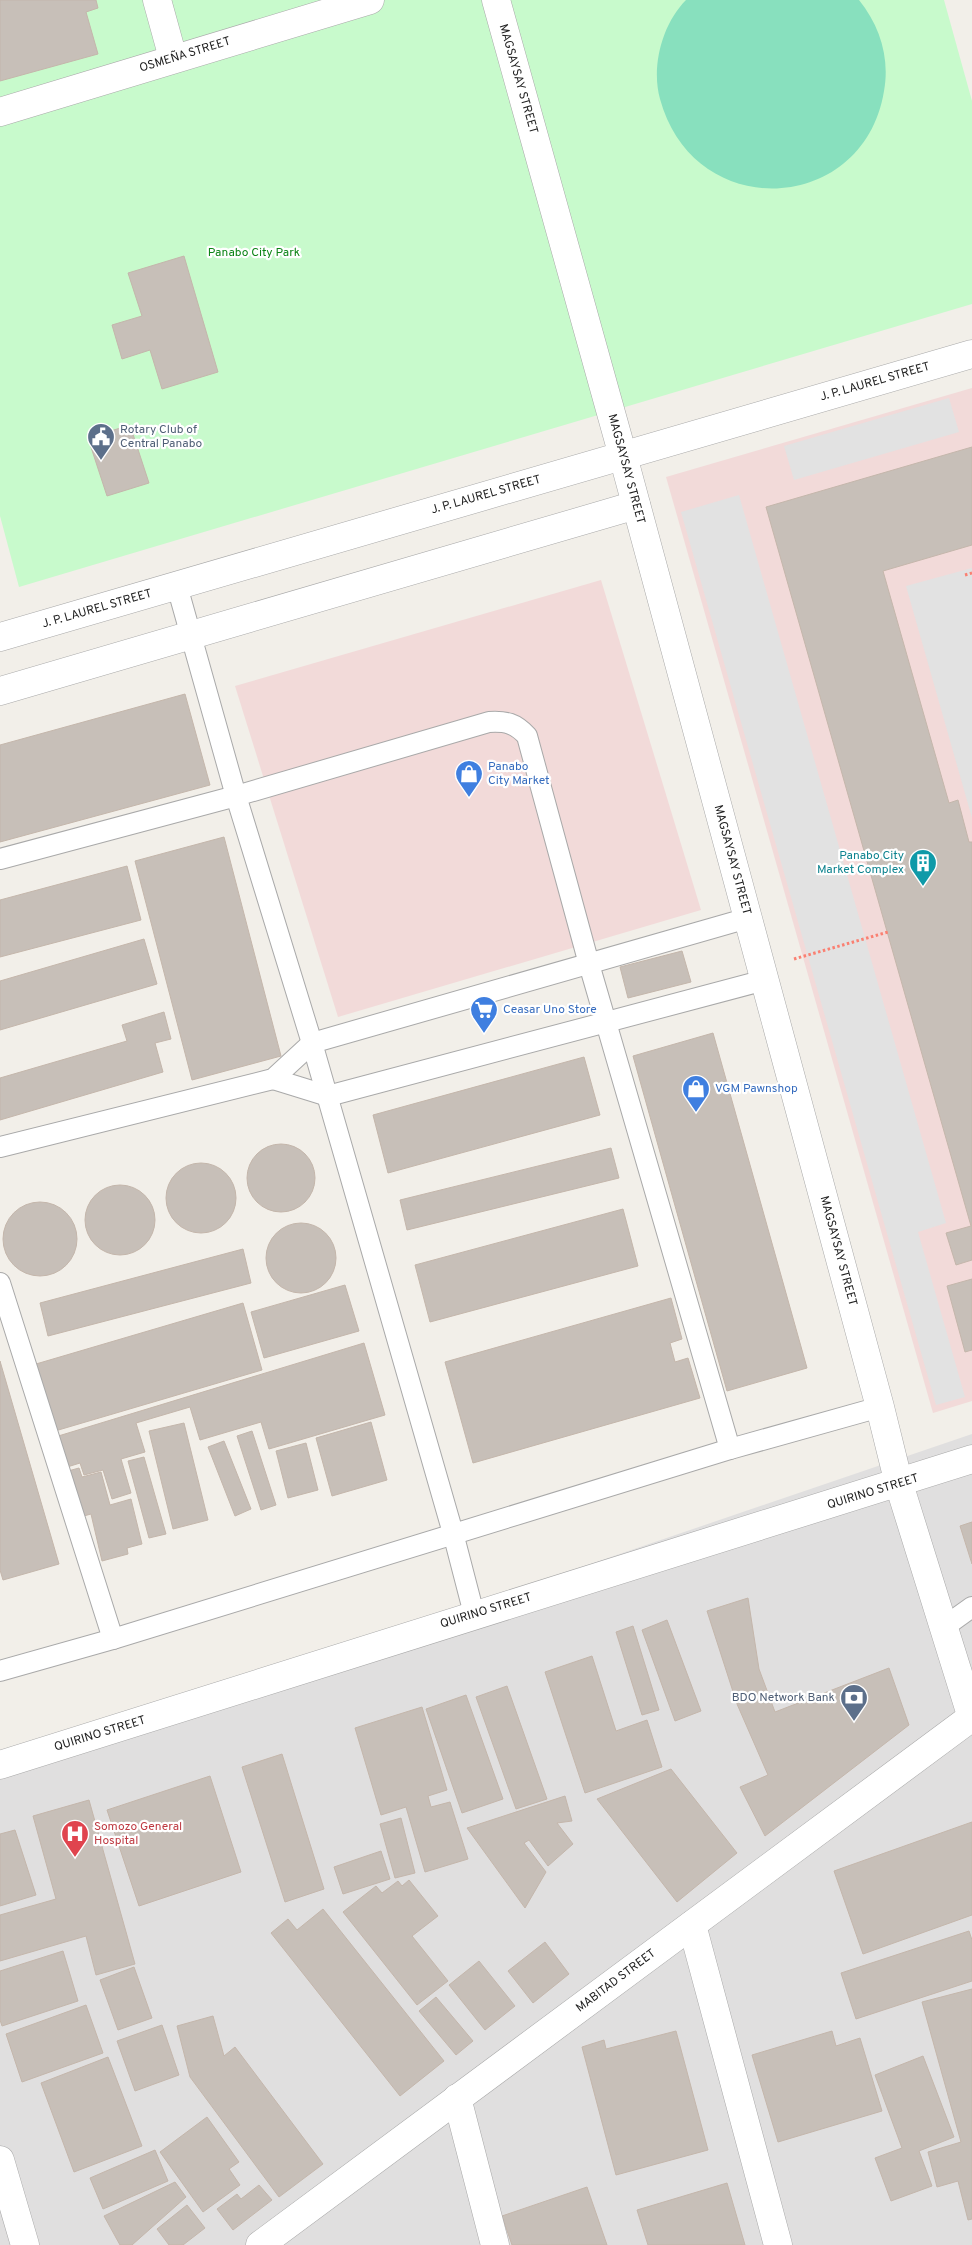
<svg xmlns="http://www.w3.org/2000/svg" width="972" height="2245" viewBox="0 0 972 2245" font-family="Overpass,sans-serif">
	<style>
		.residential { fill: #e0dfdf }
		.commercial { fill: #f2dad9 }
		.park { fill: #c8facc }
		.pitch { fill: #88e0be }
		.parking { fill: #e2e2e2 }
		.building { fill: #c7bfb8; stroke: #c4b6ab }
		.lines { fill: none; stroke-linecap: round; stroke-linejoin: round }
		.service-casing { stroke: #a9a9a9; stroke-width: 22 }
		.pedestrian-casing { stroke: #a9a9a9; stroke-width: 29 }
		.minor-casing { stroke: #a9a9a9; stroke-width: 29 }
		.tertiary-casing { stroke: #a9a9a9; stroke-width: 29 }
		.path { stroke: #fa8072; stroke-width: 3; stroke-dasharray: 2.5 2.5; stroke-linecap: butt }
		.service { stroke: #fff; stroke-width: 20 }
		.pedestrian { stroke: #fff; stroke-width: 28 }
		.minor { stroke: #fff; stroke-width: 28 }
		.tertiary { stroke: #fff; stroke-width: 28 }
		.labels { text-anchor: middle; dominant-baseline: central; stroke-width: 4.5; stroke-linejoin: round; paint-order: stroke }
		.street-label { font-size: 12px; fill: #222; stroke: #fff }
		.park-label { font-size: 12px; fill: #0c8416; stroke: #fff }
		.service-label { font-size: 12px; fill: #4e5e75; stroke: #fff; text-anchor: start }
		.shop-label { font-size: 12px; fill: #366cbe; stroke: #fff; text-anchor: start }
		.culture-label { font-size: 12px; fill: #0d838f; stroke: #fff; text-anchor: end }
		.health-label { font-size: 12px; fill: #be3a42; stroke: #fff; text-anchor: start }
	</style>
	<rect width="100%" height="100%" fill="#f2efe9"/>
	<path class="residential" d="M 972,1434 L 972,2245 L 0,2245 L 0,1765 Z"/>
	<g class="commercial">
		<path d="M 972,388 L 972,1401 L 933,1413 L 666,477 Z"/>
		<path d="M 601,580 L 701,910 L 338,1017 L 235,686 Z"/>
	</g>
	<path class="park" d="M 0,0 L 944,0 L 972,101 L 972,304 L 19,587 L 0,516 Z"/>
	<path class="pitch" d="M 686,0 L 859,0 C 880,26 890,58 884,91 C 864,215 694,224 660,99 C 651,67 662,24 686,0 Z"/>
	<g class="parking">
		<path d="M 949,398 L 959,432 L 794,480 L 784,446 Z"/>
		<path d="M 739,495 L 946,1223 L 918,1232 L 965,1397 L 936,1405 L 681,512 Z"/>
		<path d="M 972,568 L 972,818 L 906,586 Z"/>
	</g>
	<g class="building">
		<path d="M 0,0 L 96,0 L 98,8 L 86,12 L 98,54 L 0,81 Z"/>
		<path d="M 184,256 L 218,372 L 162,389 L 150,350 L 122,359 L 112,325 L 142,316 L 128,273 Z"/>
		<path d="M 130,425 L 149,483 L 107,496 L 88,438 Z"/>
		<path d="M 972,447 L 972,545 L 883,571 L 949,803 L 958,800 L 969,842 L 972,842 L 972,1260 L 956,1265 L 946,1233 L 971,1226 L 766,507 Z"/>
		<path d="M 185,694 L 210,785 L 0,842 L 0,745 Z"/>
		<path d="M 224,837 L 281,1056 L 192,1080 L 135,861 Z"/>
		<path d="M 127,866 L 141,920 L 0,957 L 0,900 Z"/>
		<path d="M 144,939 L 157,984 L 0,1030 L 0,981 Z"/>
		<path d="M 682,951 L 691,982 L 628,998 L 620,967 Z"/>
		<path d="M 164,1012 L 171,1039 L 155,1043 L 163,1072 L 0,1120 L 0,1078 L 127,1041 L 122,1025 Z"/>
		<path d="M 713,1033 L 807,1368 L 727,1391 L 633,1056 Z"/>
		<path d="M 584,1057 L 600,1115 L 388,1173 L 373,1115 Z"/>
		<circle cx="281" cy="1178" r="34"/>
		<path d="M 611,1148 L 619,1178 L 407,1230 L 400,1200 Z"/>
		<circle cx="201" cy="1198" r="35"/>
		<circle cx="120" cy="1220" r="35"/>
		<circle cx="40" cy="1239" r="37"/>
		<path d="M 623,1209 L 638,1266 L 430,1322 L 415,1265 Z"/>
		<circle cx="301" cy="1258" r="35"/>
		<path d="M 243,1249 L 251,1283 L 48,1336 L 40,1303 Z"/>
		<path d="M 972,1279 L 972,1350 L 965,1352 L 947,1286 Z"/>
		<path d="M 345,1285 L 359,1331 L 264,1358 L 251,1312 Z"/>
		<path d="M 671,1298 L 682,1339 L 670,1343 L 675,1362 L 688,1358 L 700,1398 L 473,1463 L 445,1362 Z"/>
		<path d="M 243,1303 L 262,1370 L 55,1431 L 36,1364 Z"/>
		<path d="M 364,1343 L 385,1415 L 269,1449 L 261,1422 L 200,1440 L 190,1407 L 136,1423 L 145,1452 L 121,1459 L 131,1493 L 112,1499 L 103,1470 L 84,1475 L 80,1463 L 64,1468 L 55,1437 Z"/>
		<path d="M 0,1361 L 59,1564 L 3,1580 L 0,1570 Z"/>
		<path d="M 371,1422 L 387,1480 L 332,1496 L 316,1438 Z"/>
		<path d="M 184,1423 L 208,1520 L 173,1529 L 149,1431 Z"/>
		<path d="M 252,1431 L 276,1505 L 261,1510 L 237,1436 Z"/>
		<path d="M 224,1441 L 251,1509 L 235,1516 L 208,1447 Z"/>
		<path d="M 306,1443 L 318,1490 L 288,1498 L 276,1451 Z"/>
		<path d="M 144,1457 L 166,1534 L 149,1538 L 128,1461 Z"/>
		<path d="M 79,1468 L 82,1477 L 101,1472 L 110,1505 L 131,1499 L 142,1544 L 127,1548 L 128,1554 L 102,1561 L 91,1514 L 80,1517 L 68,1471 Z"/>
		<path d="M 972,1522 L 972,1564 L 960,1526 Z"/>
		<path d="M 748,1598 L 759,1669 L 775,1712 L 889,1668 L 909,1725 L 765,1836 L 740,1787 L 768,1775 L 737,1704 L 707,1611 Z"/>
		<path d="M 667,1620 L 701,1711 L 675,1721 L 642,1630 Z"/>
		<path d="M 633,1626 L 659,1710 L 642,1715 L 616,1632 Z"/>
		<path d="M 592,1656 L 616,1731 L 647,1720 L 662,1767 L 585,1793 L 545,1672 Z"/>
		<path d="M 507,1686 L 547,1799 L 516,1809 L 476,1697 Z"/>
		<path d="M 466,1695 L 503,1799 L 462,1813 L 426,1709 Z"/>
		<path d="M 422,1707 L 447,1790 L 428,1796 L 431,1807 L 450,1802 L 468,1859 L 425,1872 L 406,1807 L 381,1815 L 355,1728 Z"/>
		<path d="M 282,1754 L 324,1889 L 285,1902 L 242,1767 Z"/>
		<path d="M 671,1769 L 737,1853 L 677,1902 L 597,1799 Z"/>
		<path d="M 210,1776 L 241,1872 L 139,1906 L 107,1810 Z"/>
		<path d="M 565,1796 L 572,1821 L 557,1823 L 573,1844 L 548,1866 L 529,1840 L 524,1843 L 546,1872 L 525,1908 L 467,1828 Z"/>
		<path d="M 89,1800 L 135,1964 L 96,1975 L 86,1936 L 0,1961 L 0,1915 L 56,1899 L 33,1816 Z"/>
		<path d="M 401,1818 L 415,1873 L 395,1878 L 380,1824 Z"/>
		<path d="M 972,1822 L 972,1915 L 863,1954 L 834,1871 Z"/>
		<path d="M 15,1830 L 36,1895 L 0,1906 L 0,1834 Z"/>
		<path d="M 381,1851 L 390,1879 L 343,1894 L 334,1867 Z"/>
		<path d="M 409,1880 L 438,1916 L 412,1936 L 448,1981 L 417,2005 L 343,1912 L 376,1886 L 382,1893 L 398,1881 L 402,1886 Z"/>
		<path d="M 323,1909 L 444,2061 L 400,2096 L 271,1933 L 288,1919 L 297,1930 Z"/>
		<path d="M 969,1931 L 972,1940 L 972,1981 L 856,2019 L 841,1973 Z"/>
		<path d="M 545,1942 L 569,1974 L 533,2003 L 508,1971 Z"/>
		<path d="M 63,1951 L 78,2001 L 2,2026 L 0,2020 L 0,1971 Z"/>
		<path d="M 479,1961 L 515,2006 L 485,2030 L 449,1985 Z"/>
		<path d="M 134,1967 L 152,2018 L 118,2030 L 100,1980 Z"/>
		<path d="M 972,1989 L 972,2219 L 968,2220 L 958,2181 L 937,2187 L 928,2152 L 961,2142 L 922,2002 Z"/>
		<path d="M 436,1997 L 473,2041 L 456,2055 L 419,2011 Z"/>
		<path d="M 86,2005 L 103,2053 L 22,2082 L 6,2034 Z"/>
		<path d="M 213,2016 L 224,2056 L 235,2047 L 323,2164 L 279,2197 L 190,2077 L 177,2026 Z"/>
		<path d="M 162,2025 L 179,2075 L 135,2091 L 117,2041 Z"/>
		<path d="M 676,2031 L 708,2150 L 616,2175 L 582,2047 L 604,2040 L 606,2049 Z"/>
		<path d="M 832,2031 L 836,2046 L 860,2038 L 882,2111 L 778,2142 L 752,2055 Z"/>
		<path d="M 923,2056 L 954,2137 L 919,2151 L 932,2186 L 891,2201 L 875,2158 L 902,2148 L 875,2075 Z"/>
		<path d="M 108,2057 L 142,2146 L 74,2172 L 41,2083 Z"/>
		<path d="M 207,2117 L 239,2162 L 229,2169 L 240,2185 L 203,2212 L 160,2152 Z"/>
		<path d="M 155,2150 L 168,2181 L 103,2209 L 90,2178 Z"/>
		<path d="M 175,2182 L 186,2197 L 132,2245 L 120,2245 L 104,2216 Z"/>
		<path d="M 727,2183 L 745,2245 L 648,2245 L 637,2210 Z"/>
		<path d="M 259,2185 L 272,2200 L 233,2230 L 217,2209 L 237,2194 L 241,2199 Z"/>
		<path d="M 587,2187 L 607,2245 L 512,2245 L 502,2216 Z"/>
		<path d="M 187,2205 L 205,2228 L 183,2245 L 169,2245 L 157,2229 Z"/>
	</g>
	<g class="lines">
		<defs>
			<g id="service">
				<path d="M 177,586 L 236,796 L 312,1043 L 453,1533 L 474,1614"/>
				<path d="M 0,859 L 236,796 L 489,722 C 506,721 515,723 527,736 L 589,964 L 730,1449"/>
				<path d="M 273,1079 L 328,1096 L 765,980"/>
				<path d="M 0,1147 L 273,1079 L 312,1043 L 748,918"/>
				<path d="M 0,1283 L 113,1639"/>
				<path d="M 944,1627 L 972,1607"/>
				<path d="M 0,1671 L 113,1639 L 730,1449 L 880,1407"/>
			</g>
			<g id="pedestrian">
				<path d="M 157,0 L 173,58"/>
				<path d="M 496,0 L 623,456"/>
				<path d="M 0,112 L 370,0"/>
			</g>
			<g id="minor">
				<path d="M 623,456 L 880,1407 L 899,1484 L 972,1718"/>
				<path d="M 0,637 L 972,354"/>
				<path d="M 0,691 L 636,505"/>
				<path d="M 692,1925 L 778,2245"/>
				<path d="M 457,2098 L 495,2245"/>
				<path d="M 260,2245 L 972,1717"/>
			</g>
			<g id="tertiary">
				<path d="M 0,1765 L 972,1459"/>
				<path d="M 0,2160 L 25,2245"/>
			</g>
		</defs>
		<use href="#service" class="service-casing"/>
		<use href="#pedestrian" class="pedestrian-casing"/>
		<use href="#minor" class="minor-casing"/>
		<use href="#tertiary" class="tertiary-casing"/>
		<g class="path">
			<path d="M 965,575 L 972,573"/>
			<path d="M 794,959 L 888,932"/>
		</g>
		<use href="#service" class="service"/>
		<use href="#pedestrian" class="pedestrian"/>
		<use href="#minor" class="minor"/>
		<use href="#tertiary" class="tertiary"/>
	</g>
	<defs>
		<symbol id="civic-pin" viewBox="-11 -11 22 30"><path d="M0 17L-7.5 6A9.5 9.5 0 1 1 7.5 6Z" fill="#5c6f8a" stroke="#fff"/><path d="M-.6-6.5H3V-4.5H.6V-3L4-1V1h2V6H-6V1h2V-1L-.6-3ZM-1.2 2.5V6h2.4V2.5Z" fill="#fff"/></symbol>
		<symbol id="shop-pin" viewBox="-11 -11 22 30"><path d="M0 17L-7.5 6A9.5 9.5 0 1 1 7.5 6Z" fill="#3f7fe0" stroke="#fff"/><path d="M-5-2.5h2.3a2.7 3.5 0 0 1 5.4 0H5L5.5 6h-11ZM-1.5-2.5h3a1.5 2.3 0 0 0-3 0Z" fill="#fff"/></symbol>
		<symbol id="building-pin" viewBox="-11 -11 22 30"><path d="M0 17L-7.5 6A9.5 9.5 0 1 1 7.5 6Z" fill="#0f9aa8" stroke="#fff"/><path d="M-4-6H4V6H1V3H-1V6H-4ZM-2.5-4.3h1.7v1.8h-1.7ZM.8-4.3h1.7v1.8H.8ZM-2.5-1h1.7V.8h-1.7ZM.8-1h1.7V.8H.8Z" fill="#fff"/></symbol>
		<symbol id="supermarket-pin" viewBox="-11 -11 22 30"><path d="M0 17L-7.5 6A9.5 9.5 0 1 1 7.5 6Z" fill="#3f7fe0" stroke="#fff"/><path d="M-6-5.5h2.5l.6 2H6L4.5 2H-2.5L-4.4-4H-6ZM-1.5 3.2a1.3 1.3 0 1 0 .1 0ZM3 3.2a1.3 1.3 0 1 0 .1 0Z" fill="#fff"/></symbol>
		<symbol id="bank-pin" viewBox="-11 -11 22 30"><path d="M0 17L-7.5 6A9.5 9.5 0 1 1 7.5 6Z" fill="#5c6f8a" stroke="#fff"/><path d="M-6-4H6V4H-6ZM0-2.3a2.3 2.3 0 1 0 0 4.6a2.3 2.3 0 1 0 0-4.6Z" fill="#fff"/></symbol>
		<symbol id="hospital-pin" viewBox="-11 -11 22 30"><path d="M0 17L-7.5 6A9.5 9.5 0 1 1 7.5 6Z" fill="#e0444e" stroke="#fff"/><path d="M-5-5h3v3.5h4V-5h3V5h-3V1.5h-4V5h-3Z" fill="#fff"/></symbol>
	</defs>
	<g fill-rule="evenodd">
		<use href="#civic-pin" x="85" y="421" width="32" height="43"/>
		<use href="#shop-pin" x="453" y="758" width="32" height="43"/>
		<use href="#building-pin" x="907" y="847" width="32" height="43"/>
		<use href="#supermarket-pin" x="468" y="994" width="32" height="43"/>
		<use href="#shop-pin" x="680" y="1073" width="32" height="43"/>
		<use href="#bank-pin" x="838" y="1682" width="32" height="43"/>
		<use href="#hospital-pin" x="59" y="1818" width="32" height="43"/>
	</g>
	<g class="labels">
		<g class="street-label">
			<text transform="translate(185 55) rotate(-17)">OSMEÑA STREET</text>
			<text transform="translate(518 79) rotate(74)">MAGSAYSAY STREET</text>
			<text transform="translate(875 382) rotate(-16)">J. P. LAUREL STREET</text>
			<text transform="translate(626 469) rotate(75)">MAGSAYSAY STREET</text>
			<text transform="translate(486 495) rotate(-16)">J. P. LAUREL STREET</text>
			<text transform="translate(97 609) rotate(-16)">J. P. LAUREL STREET</text>
			<text transform="translate(732 860) rotate(75)">MAGSAYSAY STREET</text>
			<text transform="translate(838 1251) rotate(75)">MAGSAYSAY STREET</text>
			<text transform="translate(873 1492) rotate(-17)">QUIRINO STREET</text>
			<text transform="translate(486 1611) rotate(-17)">QUIRINO STREET</text>
			<text transform="translate(100 1734) rotate(-17)">QUIRINO STREET</text>
			<text transform="translate(616 1981) rotate(-37)">MABITAD STREET</text>
		</g>
		<g class="park-label">
			<text x="254" y="253">Panabo City Park</text>
		</g>
		<g class="service-label">
			<text x="120" y="430">Rotary Club of<tspan x="120" dy="14">Central Panabo</tspan></text>
			<text x="835" y="1698" text-anchor="end">BDO Network Bank</text>
		</g>
		<g class="shop-label">
			<text x="488" y="767">Panabo<tspan x="488" dy="14">City Market</tspan></text>
			<text x="503" y="1010">Ceasar Uno Store</text>
			<text x="715" y="1089">VGM Pawnshop</text>
		</g>
		<g class="culture-label">
			<text x="904" y="856">Panabo City<tspan x="904" dy="14">Market Complex</tspan></text>
		</g>
		<g class="health-label">
			<text x="94" y="1827">Somozo General<tspan x="94" dy="14">Hospital</tspan></text>
		</g>
	</g>
</svg>
